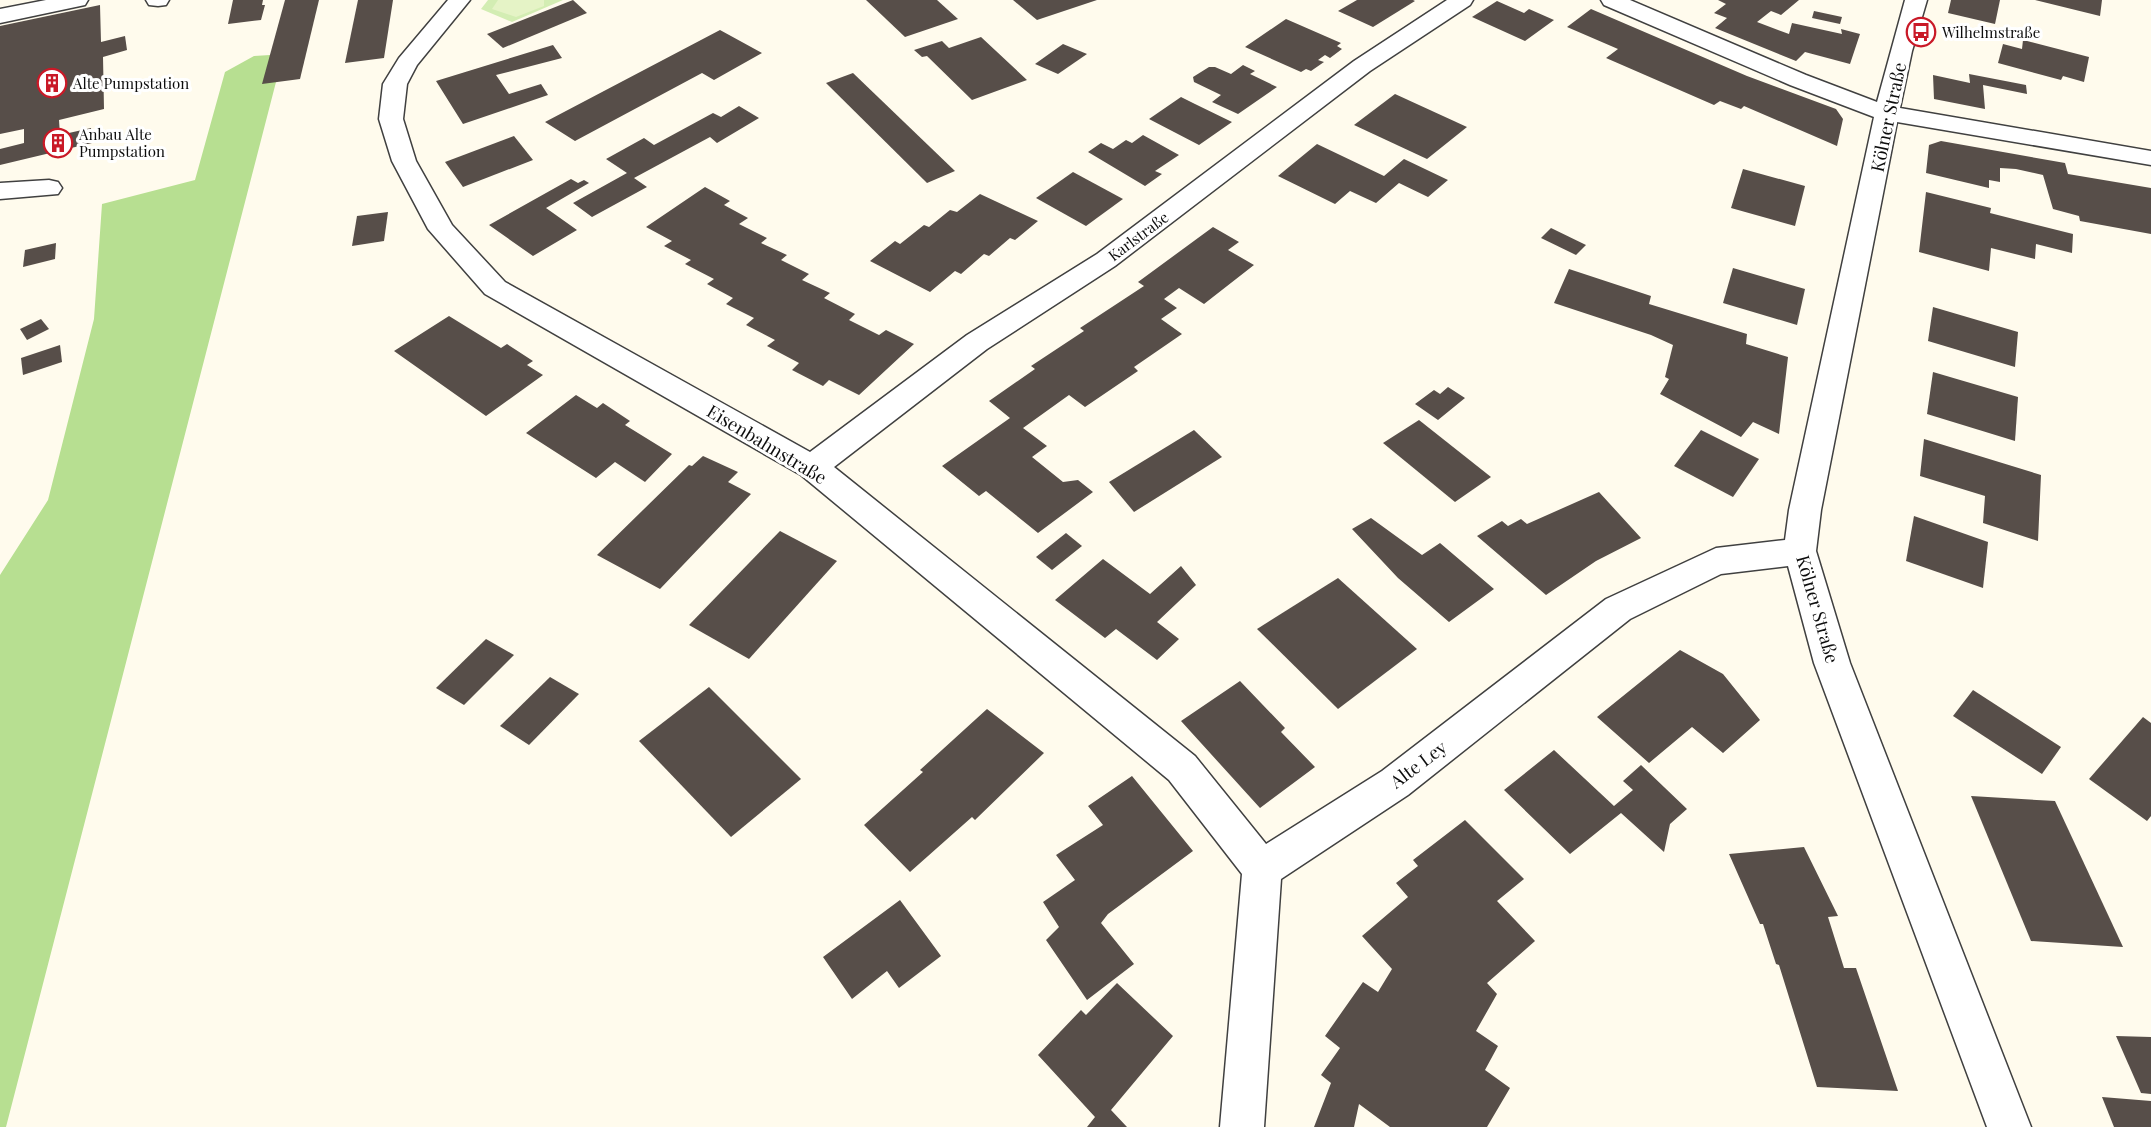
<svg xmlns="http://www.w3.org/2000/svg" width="2151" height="1127" font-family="'Playfair Display',serif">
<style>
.green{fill:#d3edb3}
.forest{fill:#b7df91}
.pitch{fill:#e5f3c6}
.building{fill:#574e49}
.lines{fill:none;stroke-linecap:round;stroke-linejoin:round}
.minor-casing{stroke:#404040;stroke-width:3}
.minor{fill:#fff;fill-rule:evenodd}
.labels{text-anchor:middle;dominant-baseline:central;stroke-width:6;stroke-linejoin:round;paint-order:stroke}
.far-poi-label{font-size:15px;fill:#0d0d0d;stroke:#fff;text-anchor:start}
.far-street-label{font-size:15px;fill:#0d0d0d;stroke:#fff}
.street-label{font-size:18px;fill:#0d0d0d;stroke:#fff}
</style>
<rect width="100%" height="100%" fill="#fffbed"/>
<path class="green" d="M 488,0 L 563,0 L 512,22 L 481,9 Z"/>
<path class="forest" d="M 270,55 L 276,82 L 6,1127 L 0,1127 L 0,575 L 48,500 L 94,319 L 102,204 L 195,180 L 225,72 L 254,56 Z"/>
<path class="pitch" d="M 498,0 L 544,0 L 544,6 L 516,17 L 492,9 Z"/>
<g class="building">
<path d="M 233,0 L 263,0 L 262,5 L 265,5 L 261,20 L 228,24 Z"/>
<path d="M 285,0 L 319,0 L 300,79 L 262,84 Z"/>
<path d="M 358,0 L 393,0 L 384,58 L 345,63 Z"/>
<path d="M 573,0 L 587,13 L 503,48 L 487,34 Z"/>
<path d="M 866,0 L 937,0 L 958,19 L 905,37 Z"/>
<path d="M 1013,0 L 1097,0 L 1037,20 Z"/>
<path d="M 1357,0 L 1413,0 L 1415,1 L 1373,27 L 1338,11 Z"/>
<path d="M 1718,0 L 1799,0 L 1781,15 L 1771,11 L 1757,22 L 1789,34 L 1792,23 L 1842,34 L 1841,29 L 1860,34 L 1850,64 L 1805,52 L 1796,61 L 1715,28 L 1727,18 L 1714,13 L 1726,4 Z"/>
<path d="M 1951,0 L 2000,0 L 1995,24 L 1948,13 Z"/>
<path d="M 2035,0 L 2102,0 L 2100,16 Z"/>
<path d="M 1497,1 L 1524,13 L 1529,9 L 1554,20 L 1525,41 L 1472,17 Z"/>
<path d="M 100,5 L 101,42 L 125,36 L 127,50 L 103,57 L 104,109 L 59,120 L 60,135 L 91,128 L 92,143 L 0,165 L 0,149 L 24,143 L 24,129 L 0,134 L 0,26 Z"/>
<path d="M 1591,9 L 1747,76 L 1836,109 L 1843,119 L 1837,146 L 1744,106 L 1741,109 L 1720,101 L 1714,105 L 1606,58 L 1618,49 L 1567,27 Z"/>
<path d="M 1814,11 L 1842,17 L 1840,24 L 1812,18 Z"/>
<path d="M 1286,19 L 1341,43 L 1337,46 L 1342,49 L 1330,58 L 1325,55 L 1318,60 L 1324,62 L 1311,71 L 1306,69 L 1301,72 L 1245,47 Z"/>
<path d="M 720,30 L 762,53 L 714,80 L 702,73 L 575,141 L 545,122 Z"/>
<path d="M 981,37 L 1027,80 L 972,100 L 927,56 L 922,57 L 914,50 L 942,41 L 949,48 Z"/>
<path d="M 2023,40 L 2089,57 L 2084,82 L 2063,76 L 2061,80 L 1998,63 L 2003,44 L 2022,49 Z"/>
<path d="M 1063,44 L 1087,54 L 1058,74 L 1035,64 Z"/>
<path d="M 553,45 L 562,58 L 496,75 L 509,94 L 541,84 L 548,95 L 463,124 L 436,81 Z"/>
<path d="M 1243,65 L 1255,71 L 1250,74 L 1277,87 L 1238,114 L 1212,102 L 1221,95 L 1194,82 L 1193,77 L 1209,67 L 1215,67 L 1231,74 Z"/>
<path d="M 853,73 L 955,171 L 927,183 L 826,83 Z"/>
<path d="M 1969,74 L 2026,85 L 2027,94 L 1983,85 L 1985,109 L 1934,99 L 1933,75 L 1970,83 Z"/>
<path d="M 1395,94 L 1467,127 L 1427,159 L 1354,125 Z"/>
<path d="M 1181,97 L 1195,104 L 1232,122 L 1199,145 L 1149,119 Z"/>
<path d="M 739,106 L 759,118 L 717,143 L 710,137 L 634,178 L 647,187 L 592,217 L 573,203 L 627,173 L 606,159 L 644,138 L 654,145 L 713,113 L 721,117 Z"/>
<path d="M 1143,135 L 1179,155 L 1155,171 L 1162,174 L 1145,186 L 1088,152 L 1101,143 L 1113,149 L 1126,140 L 1132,143 Z"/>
<path d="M 514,136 L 533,160 L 463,187 L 445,162 Z"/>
<path d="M 1941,141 L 2065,163 L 2068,174 L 2151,188 L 2151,234 L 2080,221 L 2079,216 L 2053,209 L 2043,175 L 2016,169 L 2000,168 L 2000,182 L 1989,180 L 1989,188 L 1926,173 L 1929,145 Z"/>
<path d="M 1317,144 L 1384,176 L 1404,159 L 1448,180 L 1428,197 L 1399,183 L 1376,203 L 1350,191 L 1335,204 L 1278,176 Z"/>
<path d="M 1743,169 L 1805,186 L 1795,226 L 1731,208 Z"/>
<path d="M 1073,172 L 1123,199 L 1086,226 L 1036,198 Z"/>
<path d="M 571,179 L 578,183 L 584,180 L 589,183 L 546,208 L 577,230 L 533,256 L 489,225 Z"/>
<path d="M 705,187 L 730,201 L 724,205 L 748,218 L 739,224 L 767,238 L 761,243 L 787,255 L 781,260 L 809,274 L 802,280 L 830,293 L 824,298 L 855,314 L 849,320 L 879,335 L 886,330 L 914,344 L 859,395 L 829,380 L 823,386 L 792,370 L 799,363 L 767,346 L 775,340 L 746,325 L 754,318 L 726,304 L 733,298 L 707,284 L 714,279 L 685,264 L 691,260 L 664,246 L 672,241 L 646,227 Z"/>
<path d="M 1926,192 L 1991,208 L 1990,213 L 2073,234 L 2072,253 L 2036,244 L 2035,259 L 1991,248 L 1989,271 L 1919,252 Z"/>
<path d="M 980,194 L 1038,221 L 1015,240 L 1010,238 L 989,256 L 984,254 L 961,274 L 955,271 L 930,292 L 870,261 L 895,241 L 900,244 L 924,225 L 929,227 L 950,210 L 957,212 Z"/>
<path d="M 388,212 L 384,241 L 352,246 L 357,216 Z"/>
<path d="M 1213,227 L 1239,242 L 1228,250 L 1254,265 L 1204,304 L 1179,288 L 1164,299 L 1177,308 L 1161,319 L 1182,334 L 1134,367 L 1138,371 L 1085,407 L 1069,395 L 1023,428 L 1047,446 L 1032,457 L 1063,482 L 1078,480 L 1093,492 L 1038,533 L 986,491 L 979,496 L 942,466 L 1010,418 L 989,401 L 1035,369 L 1031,366 L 1084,331 L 1080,328 L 1144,286 L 1138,282 Z"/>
<path d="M 1551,228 L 1586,245 L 1576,255 L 1541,238 Z"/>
<path d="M 56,243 L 55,259 L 23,267 L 25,250 Z"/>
<path d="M 1733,268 L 1805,289 L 1797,325 L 1723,303 Z"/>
<path d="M 1569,269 L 1651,296 L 1649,304 L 1747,334 L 1746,344 L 1788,357 L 1779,434 L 1753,422 L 1741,437 L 1660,394 L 1669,379 L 1665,377 L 1673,345 L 1651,335 L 1554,303 Z"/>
<path d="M 1933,307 L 2018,332 L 2015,367 L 1928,341 Z"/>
<path d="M 449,316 L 501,348 L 507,344 L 533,361 L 527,365 L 543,375 L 486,416 L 394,351 Z"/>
<path d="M 41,319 L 49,329 L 27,340 L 20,329 Z"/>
<path d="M 60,345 L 62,362 L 23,375 L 21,358 Z"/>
<path d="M 1933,372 L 2018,397 L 2015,441 L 1927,414 Z"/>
<path d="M 1448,387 L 1465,398 L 1438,420 L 1415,404 L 1434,390 L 1440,394 Z"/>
<path d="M 576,395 L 597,408 L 603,403 L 630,421 L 625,425 L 672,454 L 645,482 L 615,462 L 596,478 L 526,433 Z"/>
<path d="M 1419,420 L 1491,477 L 1455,502 L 1383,443 Z"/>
<path d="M 1194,430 L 1222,457 L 1134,512 L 1109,482 Z"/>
<path d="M 1701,430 L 1759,459 L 1733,497 L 1674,466 Z"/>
<path d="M 1924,439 L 2041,475 L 2038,541 L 1983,523 L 1985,496 L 1920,476 Z"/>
<path d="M 703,456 L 738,472 L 728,482 L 751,494 L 660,589 L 597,555 L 689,465 L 692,466 Z"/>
<path d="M 1599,492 L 1641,538 L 1596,561 L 1546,595 L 1477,536 L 1502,521 L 1508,526 L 1521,519 L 1527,524 Z"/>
<path d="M 1914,516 L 1988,542 L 1983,588 L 1906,561 Z"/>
<path d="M 1371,518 L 1422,555 L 1440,543 L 1494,589 L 1449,622 L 1398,578 L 1352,529 Z"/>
<path d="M 780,531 L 837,561 L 749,659 L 689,625 Z"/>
<path d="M 1066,533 L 1082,546 L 1052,570 L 1036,557 Z"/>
<path d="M 1103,559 L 1150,594 L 1181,566 L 1196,585 L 1157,622 L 1179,639 L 1157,660 L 1116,629 L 1105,638 L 1055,600 Z"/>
<path d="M 1338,578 L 1417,649 L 1338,709 L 1257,629 Z"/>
<path d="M 486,639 L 514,655 L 464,705 L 436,688 Z"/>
<path d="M 1680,650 L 1723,674 L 1760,720 L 1723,753 L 1692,727 L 1649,763 L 1597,717 Z"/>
<path d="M 550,677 L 579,694 L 529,745 L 500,726 Z"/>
<path d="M 1240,681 L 1285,728 L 1281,732 L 1315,767 L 1260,808 L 1181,721 Z"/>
<path d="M 709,687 L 801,779 L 731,837 L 639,741 Z"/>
<path d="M 1973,690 L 2061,747 L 2042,774 L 1953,716 Z"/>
<path d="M 987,709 L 1044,753 L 975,820 L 972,817 L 910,872 L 864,825 L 923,772 L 920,770 Z"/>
<path d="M 2143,717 L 2151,723 L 2151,816 L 2147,821 L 2089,779 Z"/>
<path d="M 1554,750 L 1614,806 L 1633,790 L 1623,781 L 1641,765 L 1687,809 L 1670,824 L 1664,852 L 1621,813 L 1570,854 L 1504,790 Z"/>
<path d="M 1132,776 L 1193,851 L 1108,914 L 1101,923 L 1134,964 L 1087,1000 L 1046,940 L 1059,927 L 1043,902 L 1075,880 L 1056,855 L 1103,825 L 1088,806 Z"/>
<path d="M 1971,796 L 2055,801 L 2123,947 L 2031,941 Z"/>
<path d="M 1465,820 L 1524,879 L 1497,901 L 1535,941 L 1487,983 L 1497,994 L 1476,1031 L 1498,1046 L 1485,1070 L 1510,1088 L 1487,1127 L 1390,1127 L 1359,1104 L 1354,1127 L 1314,1127 L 1331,1083 L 1321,1075 L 1340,1048 L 1325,1036 L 1363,982 L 1378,992 L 1392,969 L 1362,936 L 1408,897 L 1396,883 L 1418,866 L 1413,860 Z"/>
<path d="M 1804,847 L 1838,916 L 1828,917 L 1844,968 L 1856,968 L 1898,1091 L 1817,1087 L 1779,965 L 1776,964 L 1763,924 L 1760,924 L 1729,854 Z"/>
<path d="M 900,900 L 941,956 L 899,988 L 887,971 L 852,999 L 823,957 Z"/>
<path d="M 1117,983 L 1173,1036 L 1111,1110 L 1127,1127 L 1087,1127 L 1095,1117 L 1038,1055 L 1081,1010 L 1086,1015 Z"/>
<path d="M 2116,1036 L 2151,1037 L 2151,1094 L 2141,1093 Z"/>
<path d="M 2102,1097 L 2151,1101 L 2151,1127 L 2114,1127 Z"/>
</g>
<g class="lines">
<g class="minor-casing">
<g id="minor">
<path d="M 46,0 L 88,0 L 85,5 L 0,23 L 0,9 Z"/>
<path d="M 146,0 L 169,0 L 166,5 L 158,6 L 149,5 Z"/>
<path d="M 448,0 L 470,0 L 417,65 L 407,84 L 403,119 L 416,161 L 452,225 L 505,282 L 810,452 L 967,335 L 1097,254 L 1354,61 L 1447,0 L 1473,0 L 1470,5 L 1370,71 L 1115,266 L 987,349 L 834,467 L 1195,756 L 1266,844 L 1382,771 L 1606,599 L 1716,548 L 1785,540 L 1789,510 L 1874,117 L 1790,85 L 1604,5 L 1601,0 L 1630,0 L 1806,75 L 1877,102 L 1905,0 L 1927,0 L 1912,51 L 1900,108 L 2151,151 L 2151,165 L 1897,122 L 1821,510 L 1816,551 L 1850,663 L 2031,1127 L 1987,1127 L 1814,663 L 1788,566 L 1721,574 L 1630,619 L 1408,795 L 1281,879 L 1264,1127 L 1220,1127 L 1242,874 L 1169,780 L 801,475 L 485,294 L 428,229 L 392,161 L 379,119 L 383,84 L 399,58 Z"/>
<path d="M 49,180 L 58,182 L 62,188 L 58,194 L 0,199 L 0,183 Z"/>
</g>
</g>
<use href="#minor" class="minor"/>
</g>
<defs>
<g id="bus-ring" transform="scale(1.5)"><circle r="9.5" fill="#fff" stroke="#c91927" stroke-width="1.5"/><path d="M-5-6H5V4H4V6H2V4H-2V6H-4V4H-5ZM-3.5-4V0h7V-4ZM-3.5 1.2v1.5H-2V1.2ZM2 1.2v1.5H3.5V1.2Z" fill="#c91927"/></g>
<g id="building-ring" transform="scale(1.5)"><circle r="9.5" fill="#fff" stroke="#c91927" stroke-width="1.5"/><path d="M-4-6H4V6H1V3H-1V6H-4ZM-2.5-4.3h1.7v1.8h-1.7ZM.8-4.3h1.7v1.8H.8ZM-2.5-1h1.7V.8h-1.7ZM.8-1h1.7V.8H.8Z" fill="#c91927"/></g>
</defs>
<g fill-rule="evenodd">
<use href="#bus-ring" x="1921" y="32"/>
<use href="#building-ring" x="52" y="83"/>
<use href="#building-ring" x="58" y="143"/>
</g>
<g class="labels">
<g class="far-poi-label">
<text x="1942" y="32">Wilhelmstraße</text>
<text x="73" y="83">Alte Pumpstation</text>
<text x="79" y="134">Anbau Alte<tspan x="79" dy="17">Pumpstation</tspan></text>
</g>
<g class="far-street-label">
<text transform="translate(1138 236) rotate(-37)">Karlstraße</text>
</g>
<g class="street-label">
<text transform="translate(1888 117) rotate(-78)">Kölner Straße</text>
<text transform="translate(767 444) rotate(31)">Eisenbahnstraße</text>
<text transform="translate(1818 609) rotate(74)">Kölner Straße</text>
<text transform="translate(1418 764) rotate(-37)">Alte Ley</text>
</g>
</g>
</svg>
